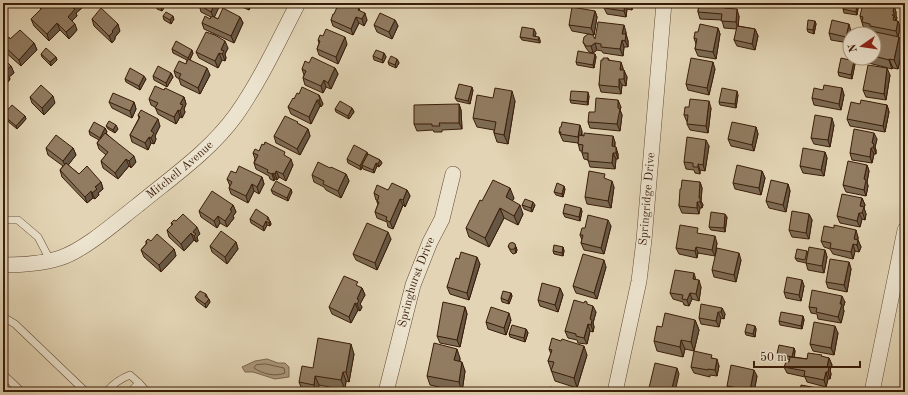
<svg xmlns="http://www.w3.org/2000/svg" width="908" height="395" font-family="'Old Standard TT',serif">
<style>
.water{fill:#a9967a;stroke:#7d664d}
.lines{fill:none;stroke-linecap:round;stroke-linejoin:round}
.shore{stroke:#725a42;stroke-width:1}
.service-casing{stroke:#644b34;stroke-width:8}
.minor-casing{stroke:#644b34;stroke-width:16}
.service{stroke:#ece3ce;stroke-width:7}
.minor{stroke:#ece3ce;stroke-width:15}
.wall{fill:#7d6b54;stroke:#3a1d09}
.shaded-wall{fill:#665745;stroke:#3a1d09}
.building{fill:#917c62;stroke:#3a1d09}
.labels{text-anchor:middle;dominant-baseline:central;stroke-width:3.5;stroke-linejoin:round;paint-order:stroke}
.street-label{font-size:12px;fill:#3a1d09;stroke:#ece3ce}
</style>
<rect width="100%" height="100%" fill="#e2d4b4"/>
<filter id="stains"><feTurbulence type="fractalNoise" baseFrequency=".005" numOctaves="4"/><feColorMatrix values="0 0 0 0 .2 0 0 0 0 .09 0 0 0 0 .02 0 0 0 .5 -.17"/></filter>
<radialGradient id="worn" r=".72"><stop offset=".6" stop-color="#630" stop-opacity="0"/><stop offset="1" stop-color="#630" stop-opacity=".3"/></radialGradient>
<path class="water" d="M 267,359 L 278,363 L 285,363 L 289,367 L 289,377 L 275,379 L 253,372 L 245,372 L 242,367 L 255,361 Z"/>
<g class="lines">
<path class="shore" d="M 266,364 L 284,368 L 285,373 C 275,377 263,374 254,368 L 256,365 Z"/>
<g class="service-casing">
<g id="service">
<path d="M 3,220 L 18,220 L 38,237 L 50,260"/>
<path d="M 3,317 L 15,324 L 86,392"/>
<path d="M 3,380 L 6,377 L 22,392"/>
<path d="M 106,392 C 113,384 119,379 130,375 L 139,383"/>
<path d="M 130,392 L 139,383 L 147,392"/>
</g>
</g>
<g class="minor-casing">
<g id="minor">
<path id="s1" d="M 3,265 C 22,265 42,264 60,258 C 85,250 117,221 138,205 C 172,177 210,151 236,115 C 260,81 279,40 298,3"/>
<path id="s2" d="M 386,392 L 413,285 L 430,242 L 442,219 L 453,174"/>
<path id="s3" d="M 615,392 L 639,281 L 644,240 L 664,3"/>
<path d="M 872,392 L 905,230"/>
</g>
</g>
<use href="#service" class="service"/>
<use href="#minor" class="minor"/>
</g>
<g class="wall">
<path d="M 38,3 L 81,3 L 83,7 L 76,13 L 77,16 L 72,21 L 77,30 L 69,39 L 60,30 L 49,41 L 34,26 L 31,19 L 41,9 Z"/>
<path d="M 163,3 L 165,6 L 162,11 L 157,9 L 156,5 Z"/>
<path d="M 196,3 L 221,3 L 214,17 L 218,19 L 240,17 L 243,23 L 234,43 L 204,29 L 202,23 L 210,19 L 211,17 L 201,12 L 200,8 L 197,6 Z"/>
<path d="M 233,3 L 252,3 L 249,10 Z"/>
<path d="M 355,3 L 364,3 L 362,7 Z"/>
<path d="M 605,3 L 633,3 L 632,10 L 627,9 L 626,17 L 607,14 L 604,8 Z"/>
<path d="M 699,3 L 728,3 L 727,9 L 739,16 L 738,26 L 755,29 L 758,36 L 755,50 L 737,46 L 734,40 L 737,29 L 724,28 L 722,20 L 700,19 L 698,12 Z"/>
<path d="M 859,3 L 857,15 L 844,13 L 843,9 Z"/>
<path d="M 891,3 L 905,3 L 904,6 Z"/>
<path d="M 868,4 L 894,6 L 896,12 L 896,16 L 897,18 L 896,20 L 900,27 L 898,37 L 903,46 L 898,69 L 893,68 L 892,69 L 853,59 L 853,58 L 874,58 L 874,34 L 862,30 L 872,31 L 871,30 L 864,29 L 860,16 Z"/>
<path d="M 340,6 L 359,8 L 360,11 L 367,20 L 364,26 L 359,23 L 353,35 L 333,26 L 331,20 Z"/>
<path d="M 595,11 L 597,17 L 594,35 L 572,31 L 569,25 Z"/>
<path d="M 163,16 L 174,19 L 171,24 L 164,20 Z"/>
<path d="M 92,19 L 120,31 L 115,37 L 115,39 L 112,43 L 94,26 Z"/>
<path d="M 395,20 L 398,26 L 392,39 L 377,32 L 374,25 Z"/>
<path d="M 815,21 L 816,24 L 814,34 L 808,32 L 807,29 Z"/>
<path d="M 718,28 L 720,34 L 716,59 L 698,56 L 695,49 L 696,44 L 694,38 L 698,32 Z"/>
<path d="M 851,31 L 850,34 L 849,43 L 831,40 L 829,33 Z"/>
<path d="M 626,32 L 626,34 L 628,41 L 628,47 L 624,47 L 623,56 L 603,53 L 602,51 L 597,50 L 593,53 L 589,52 L 586,48 L 583,42 Z"/>
<path d="M 536,33 L 535,36 L 540,40 L 540,43 L 522,40 L 520,37 Z"/>
<path d="M 318,40 L 347,44 L 338,64 L 319,55 L 317,49 L 319,43 Z"/>
<path d="M 3,43 L 34,43 L 37,50 L 21,66 L 4,51 L 3,48 Z"/>
<path d="M 228,48 L 225,54 L 226,58 L 225,61 L 222,60 L 218,68 L 199,58 L 196,52 Z"/>
<path d="M 172,49 L 193,53 L 190,60 L 210,75 L 200,94 L 181,85 L 179,79 L 176,77 L 174,71 L 186,64 L 187,60 L 173,53 Z"/>
<path d="M 384,53 L 386,57 L 383,63 L 374,60 L 373,56 Z"/>
<path d="M 41,54 L 56,57 L 57,60 L 51,66 L 42,57 Z"/>
<path d="M 595,54 L 596,57 L 594,68 L 577,65 L 576,62 Z"/>
<path d="M 3,58 L 11,66 L 14,73 L 9,77 L 10,79 L 8,82 L 6,80 L 3,84 Z"/>
<path d="M 608,58 L 609,60 L 623,68 L 623,70 L 627,77 L 626,86 L 622,85 L 621,94 L 601,92 L 599,85 L 603,60 Z"/>
<path d="M 397,59 L 399,63 L 396,68 L 389,65 L 388,62 Z"/>
<path d="M 854,61 L 855,64 L 852,79 L 839,76 L 838,72 Z"/>
<path d="M 309,63 L 335,68 L 338,74 L 331,89 L 326,87 L 323,93 L 305,85 L 303,78 L 304,75 L 302,69 Z"/>
<path d="M 715,69 L 709,95 L 688,90 L 686,84 Z"/>
<path d="M 171,73 L 173,77 L 167,87 L 154,80 L 153,76 Z"/>
<path d="M 890,75 L 886,100 L 866,97 L 863,90 Z"/>
<path d="M 125,79 L 146,79 L 140,90 L 126,82 Z"/>
<path d="M 842,88 L 844,95 L 841,110 L 814,105 L 812,98 Z"/>
<path d="M 164,90 L 184,97 L 186,104 L 184,109 L 185,112 L 182,118 L 180,117 L 176,124 L 158,114 L 155,107 L 151,105 L 149,99 Z"/>
<path d="M 473,90 L 470,104 L 457,101 L 455,98 Z"/>
<path d="M 299,94 L 319,95 L 323,104 L 321,107 L 320,106 L 311,124 L 291,114 L 288,107 L 294,99 Z"/>
<path d="M 738,95 L 736,108 L 720,105 L 719,102 Z"/>
<path d="M 589,96 L 588,105 L 571,103 L 570,100 Z"/>
<path d="M 30,97 L 55,103 L 44,115 L 32,103 Z"/>
<path d="M 493,98 L 515,101 L 508,144 L 497,142 L 494,133 L 494,130 L 477,127 L 473,118 Z"/>
<path d="M 109,102 L 134,102 L 136,109 L 132,118 L 112,108 Z"/>
<path d="M 459,104 L 461,110 L 462,129 L 442,130 L 442,132 L 434,132 L 433,130 L 417,131 L 414,124 Z"/>
<path d="M 860,104 L 887,105 L 889,112 L 885,132 L 850,126 L 847,119 Z"/>
<path d="M 621,107 L 620,110 L 622,115 L 620,131 L 590,128 L 588,122 L 595,112 Z"/>
<path d="M 689,107 L 711,108 L 708,133 L 690,130 L 687,124 L 688,122 L 687,122 L 684,115 Z"/>
<path d="M 352,108 L 354,112 L 349,119 L 336,112 L 335,109 Z"/>
<path d="M 3,115 L 25,116 L 26,119 L 17,129 L 4,118 Z"/>
<path d="M 138,115 L 160,126 L 155,136 L 156,139 L 154,144 L 151,143 L 148,150 L 132,142 L 130,135 L 139,118 Z"/>
<path d="M 299,124 L 308,129 L 310,136 L 300,155 L 276,143 L 274,136 Z"/>
<path d="M 834,125 L 830,147 L 814,144 L 811,138 Z"/>
<path d="M 106,126 L 118,129 L 115,133 L 108,129 Z"/>
<path d="M 756,127 L 758,134 L 754,151 L 731,146 L 728,139 Z"/>
<path d="M 105,128 L 107,132 L 106,133 L 136,162 L 131,168 L 129,166 L 118,179 L 103,168 L 101,161 L 106,155 L 99,149 L 97,143 L 99,140 L 90,135 L 89,131 Z"/>
<path d="M 582,131 L 582,135 L 615,142 L 615,147 L 618,154 L 618,159 L 616,159 L 615,169 L 590,167 L 588,160 L 584,159 L 582,153 L 582,151 L 580,151 L 578,143 L 563,141 L 559,132 Z"/>
<path d="M 877,139 L 875,147 L 876,150 L 876,154 L 874,154 L 872,163 L 852,160 L 850,153 Z"/>
<path d="M 709,146 L 705,171 L 700,170 L 700,174 L 695,173 L 694,170 L 686,169 L 684,162 Z"/>
<path d="M 46,148 L 73,148 L 76,155 L 68,165 L 79,174 L 101,182 L 103,189 L 98,193 L 99,195 L 95,199 L 93,198 L 87,203 L 62,177 L 60,170 L 63,166 L 48,155 Z"/>
<path d="M 259,151 L 287,157 L 293,165 L 286,181 L 279,177 L 277,180 L 275,179 L 274,181 L 270,179 L 269,176 L 256,169 L 254,163 L 255,159 L 253,153 Z"/>
<path d="M 825,152 L 827,158 L 824,176 L 803,173 L 800,166 Z"/>
<path d="M 367,154 L 380,160 L 382,163 L 379,167 L 377,166 L 374,173 L 363,169 L 362,166 L 361,170 L 348,163 L 347,159 Z"/>
<path d="M 867,165 L 869,171 L 867,182 L 868,186 L 866,196 L 846,192 L 843,185 Z"/>
<path d="M 330,168 L 346,174 L 349,181 L 341,198 L 326,190 L 324,187 L 314,182 L 312,175 Z"/>
<path d="M 762,171 L 765,178 L 761,195 L 735,189 L 733,183 Z"/>
<path d="M 236,173 L 262,177 L 264,184 L 259,194 L 254,191 L 248,203 L 231,194 L 229,188 L 230,186 L 227,179 Z"/>
<path d="M 700,182 L 702,188 L 701,201 L 703,205 L 702,208 L 700,208 L 699,214 L 682,213 L 679,206 L 681,189 Z"/>
<path d="M 788,184 L 790,191 L 786,212 L 769,208 L 766,201 Z"/>
<path d="M 614,187 L 611,208 L 587,204 L 585,197 Z"/>
<path d="M 565,189 L 563,197 L 556,195 L 554,192 Z"/>
<path d="M 271,190 L 292,192 L 288,201 L 273,194 Z"/>
<path d="M 388,190 L 407,190 L 410,196 L 405,207 L 403,205 L 393,229 L 388,227 L 387,222 L 377,218 L 375,212 L 378,204 L 377,202 L 377,200 L 376,200 L 374,193 Z"/>
<path d="M 514,198 L 512,201 L 523,214 L 518,225 L 504,218 L 489,247 L 469,237 L 466,228 Z"/>
<path d="M 862,198 L 865,205 L 864,208 L 866,214 L 865,220 L 862,219 L 860,227 L 840,223 L 837,216 Z"/>
<path d="M 233,205 L 236,212 L 233,216 L 234,218 L 227,227 L 220,223 L 217,228 L 201,217 L 199,211 Z"/>
<path d="M 522,205 L 535,205 L 532,212 L 524,209 Z"/>
<path d="M 582,211 L 580,221 L 565,217 L 563,213 Z"/>
<path d="M 809,214 L 812,220 L 809,239 L 792,237 L 789,230 Z"/>
<path d="M 268,217 L 271,224 L 270,226 L 267,225 L 264,231 L 251,223 L 250,219 Z"/>
<path d="M 727,217 L 725,232 L 711,230 L 709,227 Z"/>
<path d="M 176,221 L 200,234 L 197,237 L 198,241 L 196,242 L 194,240 L 184,251 L 169,237 L 167,230 L 172,225 L 171,223 Z"/>
<path d="M 611,226 L 604,254 L 584,250 L 581,243 L 582,240 L 580,235 L 585,228 Z"/>
<path d="M 700,234 L 717,243 L 715,256 L 698,253 L 697,258 L 679,254 L 676,248 Z"/>
<path d="M 858,237 L 858,240 L 861,247 L 859,252 L 855,251 L 853,259 L 833,254 L 830,249 L 824,247 L 821,241 Z"/>
<path d="M 391,239 L 377,270 L 356,260 L 353,254 Z"/>
<path d="M 146,241 L 151,241 L 174,249 L 176,256 L 161,272 L 144,257 L 141,250 L 146,244 Z"/>
<path d="M 236,242 L 238,249 L 227,264 L 212,252 L 210,246 Z"/>
<path d="M 515,244 L 517,250 L 516,253 L 513,254 L 511,252 L 508,246 Z"/>
<path d="M 563,247 L 564,251 L 563,256 L 554,254 L 553,251 Z"/>
<path d="M 825,250 L 827,257 L 824,273 L 808,270 L 806,263 L 797,261 L 795,258 L 807,251 L 808,253 Z"/>
<path d="M 459,259 L 480,264 L 469,300 L 450,294 L 447,287 Z"/>
<path d="M 741,260 L 736,282 L 714,277 L 712,270 Z"/>
<path d="M 849,262 L 851,269 L 847,292 L 828,288 L 826,282 Z"/>
<path d="M 606,267 L 597,299 L 576,293 L 573,286 Z"/>
<path d="M 696,280 L 701,287 L 699,301 L 692,299 L 689,306 L 684,305 L 683,302 L 673,299 L 670,293 Z"/>
<path d="M 802,280 L 804,286 L 801,301 L 786,298 L 784,292 Z"/>
<path d="M 360,287 L 362,288 L 365,295 L 360,304 L 362,307 L 360,311 L 358,310 L 351,323 L 332,314 L 329,307 Z"/>
<path d="M 560,288 L 563,295 L 558,312 L 540,306 L 538,300 Z"/>
<path d="M 511,293 L 512,296 L 509,304 L 502,302 L 501,298 Z"/>
<path d="M 206,294 L 210,302 L 206,308 L 197,301 L 195,297 Z"/>
<path d="M 845,302 L 843,308 L 844,311 L 841,323 L 818,319 L 817,314 L 811,313 L 809,307 Z"/>
<path d="M 588,304 L 596,312 L 593,323 L 594,327 L 593,332 L 590,331 L 587,344 L 578,343 L 577,340 L 568,338 L 565,331 Z"/>
<path d="M 465,307 L 467,314 L 460,347 L 440,343 L 437,336 Z"/>
<path d="M 722,308 L 725,314 L 724,319 L 721,318 L 719,327 L 701,324 L 699,318 Z"/>
<path d="M 803,316 L 804,320 L 802,329 L 780,325 L 779,321 Z"/>
<path d="M 511,320 L 506,335 L 488,329 L 486,322 Z"/>
<path d="M 695,320 L 699,330 L 694,351 L 685,349 L 683,357 L 657,351 L 654,341 Z"/>
<path d="M 755,326 L 756,329 L 755,337 L 746,335 L 745,332 Z"/>
<path d="M 526,329 L 528,333 L 525,342 L 510,337 L 509,334 Z"/>
<path d="M 838,333 L 834,355 L 813,351 L 810,344 Z"/>
<path d="M 794,348 L 795,351 L 794,357 L 807,359 L 822,357 L 829,358 L 832,365 L 830,370 L 831,374 L 830,379 L 828,379 L 826,387 L 807,382 L 805,377 L 787,373 L 784,367 L 789,362 L 790,360 L 779,358 L 777,354 Z"/>
<path d="M 549,349 L 587,355 L 577,388 L 555,381 L 548,361 L 551,354 Z"/>
<path d="M 354,354 L 349,382 L 346,381 L 345,390 L 319,385 L 318,392 L 303,392 L 299,382 L 313,368 Z"/>
<path d="M 460,358 L 460,361 L 465,371 L 462,392 L 430,385 L 427,376 Z"/>
<path d="M 713,358 L 719,366 L 717,376 L 710,375 L 710,377 L 694,373 L 691,367 Z"/>
<path d="M 757,376 L 754,392 L 729,392 L 727,386 Z"/>
</g>
<g class="shaded-wall">
<path d="M 78,3 L 81,3 L 83,7 L 76,13 L 77,16 L 70,23 L 68,17 L 73,8 Z"/>
<path d="M 163,3 L 165,6 L 162,11 L 161,8 Z"/>
<path d="M 215,3 L 221,3 L 214,18 L 211,12 Z"/>
<path d="M 247,3 L 252,3 L 249,10 L 246,4 Z"/>
<path d="M 361,3 L 364,3 L 362,7 Z"/>
<path d="M 625,3 L 627,9 L 626,17 L 624,11 Z"/>
<path d="M 630,3 L 633,3 L 632,10 Z"/>
<path d="M 725,3 L 728,3 L 727,15 L 724,8 Z"/>
<path d="M 857,3 L 859,3 L 857,15 L 856,12 Z"/>
<path d="M 894,6 L 896,12 L 896,16 L 897,18 L 896,21 L 893,12 Z"/>
<path d="M 737,9 L 739,16 L 738,29 L 736,22 Z"/>
<path d="M 595,11 L 597,17 L 594,35 L 591,28 Z"/>
<path d="M 365,13 L 367,20 L 364,26 L 362,19 Z"/>
<path d="M 173,16 L 174,19 L 171,24 L 170,20 Z"/>
<path d="M 240,17 L 243,23 L 234,43 L 231,36 Z"/>
<path d="M 356,17 L 359,23 L 353,35 L 351,29 Z"/>
<path d="M 395,20 L 398,26 L 392,39 L 389,32 Z"/>
<path d="M 815,21 L 816,24 L 814,34 L 813,30 Z"/>
<path d="M 898,21 L 900,27 L 898,38 L 896,31 Z"/>
<path d="M 57,23 L 60,30 L 49,41 L 47,34 Z"/>
<path d="M 75,24 L 77,30 L 69,39 L 66,32 Z"/>
<path d="M 118,24 L 120,31 L 115,37 L 115,39 L 112,43 L 109,36 L 112,31 Z"/>
<path d="M 849,24 L 851,31 L 851,34 L 850,34 L 849,43 L 846,37 Z"/>
<path d="M 624,25 L 626,32 L 625,40 L 622,34 Z"/>
<path d="M 718,28 L 720,34 L 716,59 L 713,52 Z"/>
<path d="M 534,29 L 536,33 L 535,39 L 533,36 Z"/>
<path d="M 755,29 L 758,36 L 755,50 L 752,44 Z"/>
<path d="M 626,34 L 628,41 L 628,47 L 625,41 Z"/>
<path d="M 345,37 L 347,44 L 338,64 L 336,57 Z"/>
<path d="M 539,37 L 540,40 L 540,43 L 538,40 Z"/>
<path d="M 899,37 L 903,46 L 898,69 L 894,60 Z"/>
<path d="M 622,40 L 624,47 L 623,56 L 620,49 Z"/>
<path d="M 225,41 L 228,48 L 225,54 L 226,58 L 225,61 L 221,50 Z"/>
<path d="M 34,43 L 37,50 L 21,66 L 19,60 Z"/>
<path d="M 595,43 L 597,50 L 593,53 L 591,46 Z"/>
<path d="M 192,50 L 193,53 L 189,61 L 188,58 Z"/>
<path d="M 219,53 L 222,60 L 218,68 L 215,61 Z"/>
<path d="M 384,53 L 386,57 L 383,63 L 382,60 Z"/>
<path d="M 595,54 L 596,57 L 594,68 L 593,65 Z"/>
<path d="M 56,57 L 57,60 L 51,66 L 50,62 Z"/>
<path d="M 397,59 L 399,63 L 396,68 L 395,65 Z"/>
<path d="M 889,59 L 893,68 L 892,69 L 889,60 Z"/>
<path d="M 854,61 L 855,64 L 852,79 L 851,75 Z"/>
<path d="M 621,62 L 623,68 L 622,77 L 620,70 Z"/>
<path d="M 713,62 L 715,69 L 709,95 L 707,88 Z"/>
<path d="M 11,66 L 14,73 L 9,77 L 10,79 L 8,82 L 5,75 L 6,71 Z"/>
<path d="M 207,68 L 210,75 L 200,94 L 198,88 Z"/>
<path d="M 335,68 L 338,74 L 331,89 L 328,83 Z"/>
<path d="M 887,68 L 890,75 L 886,100 L 884,94 Z"/>
<path d="M 624,70 L 627,77 L 626,86 L 624,79 Z"/>
<path d="M 171,73 L 173,77 L 167,87 L 166,83 Z"/>
<path d="M 3,74 L 4,74 L 6,80 L 3,84 Z"/>
<path d="M 144,76 L 146,79 L 140,90 L 139,86 Z"/>
<path d="M 619,79 L 622,85 L 621,94 L 619,87 Z"/>
<path d="M 324,80 L 326,87 L 323,93 L 321,86 Z"/>
<path d="M 472,87 L 473,90 L 470,104 L 468,101 Z"/>
<path d="M 842,88 L 844,95 L 841,110 L 839,104 Z"/>
<path d="M 512,91 L 515,101 L 508,144 L 504,135 Z"/>
<path d="M 737,91 L 738,95 L 736,108 L 735,104 Z"/>
<path d="M 588,92 L 589,96 L 588,105 L 587,102 Z"/>
<path d="M 319,95 L 323,104 L 321,107 L 319,100 Z"/>
<path d="M 53,96 L 55,103 L 44,115 L 42,108 Z"/>
<path d="M 184,97 L 186,104 L 184,109 L 185,112 L 182,118 L 180,111 L 180,104 Z"/>
<path d="M 317,100 L 320,106 L 311,124 L 309,117 Z"/>
<path d="M 618,100 L 621,107 L 620,110 L 622,115 L 620,131 L 617,124 Z"/>
<path d="M 709,101 L 711,108 L 708,133 L 706,126 Z"/>
<path d="M 134,102 L 136,109 L 132,118 L 130,111 Z"/>
<path d="M 459,104 L 461,110 L 462,129 L 459,123 Z"/>
<path d="M 887,105 L 889,112 L 885,132 L 883,126 Z"/>
<path d="M 352,108 L 354,112 L 349,119 L 348,116 Z"/>
<path d="M 178,110 L 180,117 L 176,124 L 174,117 Z"/>
<path d="M 25,116 L 26,119 L 17,129 L 16,126 Z"/>
<path d="M 832,118 L 834,125 L 830,147 L 828,140 Z"/>
<path d="M 158,119 L 160,126 L 155,136 L 156,139 L 154,144 L 151,138 L 151,131 Z"/>
<path d="M 116,125 L 118,129 L 115,133 L 113,130 Z"/>
<path d="M 580,125 L 582,131 L 580,143 L 578,137 Z"/>
<path d="M 756,127 L 758,134 L 754,151 L 752,145 Z"/>
<path d="M 105,128 L 107,132 L 101,141 L 100,138 Z"/>
<path d="M 308,129 L 310,136 L 300,155 L 297,149 Z"/>
<path d="M 874,133 L 877,139 L 875,147 L 876,150 L 876,154 L 872,143 Z"/>
<path d="M 613,136 L 615,142 L 614,153 L 612,146 Z"/>
<path d="M 149,137 L 151,143 L 148,150 L 145,143 Z"/>
<path d="M 706,140 L 709,146 L 705,171 L 703,165 Z"/>
<path d="M 616,147 L 618,154 L 618,159 L 616,153 Z"/>
<path d="M 73,148 L 76,155 L 66,168 L 63,161 Z"/>
<path d="M 871,148 L 874,154 L 872,163 L 870,157 Z"/>
<path d="M 367,152 L 368,155 L 362,165 L 362,166 L 361,170 L 360,166 Z"/>
<path d="M 825,152 L 827,158 L 824,176 L 821,170 Z"/>
<path d="M 613,153 L 616,159 L 615,169 L 612,163 Z"/>
<path d="M 134,156 L 136,162 L 131,168 L 129,161 Z"/>
<path d="M 126,159 L 129,166 L 118,179 L 115,173 Z"/>
<path d="M 291,159 L 293,165 L 286,181 L 283,174 Z"/>
<path d="M 380,160 L 382,163 L 379,167 L 378,164 Z"/>
<path d="M 376,163 L 377,166 L 374,173 L 373,170 Z"/>
<path d="M 698,164 L 700,170 L 700,174 L 698,167 Z"/>
<path d="M 867,165 L 869,171 L 867,182 L 868,186 L 866,196 L 864,190 L 864,179 Z"/>
<path d="M 276,171 L 279,177 L 277,180 L 275,174 Z"/>
<path d="M 762,171 L 765,178 L 761,195 L 759,188 Z"/>
<path d="M 273,173 L 275,179 L 274,181 L 272,174 Z"/>
<path d="M 346,174 L 349,181 L 341,198 L 338,191 Z"/>
<path d="M 262,177 L 264,184 L 259,194 L 257,187 Z"/>
<path d="M 612,181 L 614,187 L 611,208 L 608,201 Z"/>
<path d="M 101,182 L 103,189 L 98,193 L 99,195 L 95,199 L 92,193 L 95,187 Z"/>
<path d="M 700,182 L 702,188 L 701,201 L 703,205 L 702,208 L 699,198 Z"/>
<path d="M 252,184 L 254,191 L 248,203 L 246,196 Z"/>
<path d="M 788,184 L 790,191 L 786,212 L 783,205 Z"/>
<path d="M 564,186 L 565,189 L 563,197 L 562,194 Z"/>
<path d="M 510,188 L 514,198 L 509,207 L 506,197 Z"/>
<path d="M 291,189 L 292,192 L 288,201 L 287,198 Z"/>
<path d="M 407,190 L 410,196 L 405,207 L 403,200 Z"/>
<path d="M 91,191 L 93,198 L 87,203 L 85,197 Z"/>
<path d="M 862,198 L 865,205 L 864,208 L 866,214 L 865,220 L 860,206 Z"/>
<path d="M 400,199 L 403,205 L 393,229 L 390,222 Z"/>
<path d="M 533,202 L 535,205 L 532,212 L 531,208 Z"/>
<path d="M 697,202 L 700,208 L 699,214 L 697,208 Z"/>
<path d="M 233,205 L 236,212 L 233,216 L 234,218 L 227,227 L 225,221 L 230,210 Z"/>
<path d="M 520,205 L 523,214 L 518,225 L 514,216 Z"/>
<path d="M 500,208 L 504,218 L 489,247 L 485,238 Z"/>
<path d="M 581,208 L 582,211 L 580,221 L 579,217 Z"/>
<path d="M 859,213 L 862,219 L 860,227 L 857,221 Z"/>
<path d="M 725,214 L 727,217 L 725,232 L 724,228 Z"/>
<path d="M 809,214 L 812,220 L 809,239 L 806,233 Z"/>
<path d="M 218,216 L 220,223 L 217,228 L 214,221 Z"/>
<path d="M 608,220 L 611,226 L 604,254 L 601,248 Z"/>
<path d="M 266,221 L 267,225 L 264,231 L 263,227 Z"/>
<path d="M 270,221 L 271,224 L 270,226 L 269,223 Z"/>
<path d="M 197,227 L 200,234 L 197,237 L 198,241 L 196,242 L 194,236 L 193,232 Z"/>
<path d="M 856,230 L 858,237 L 857,246 L 854,239 Z"/>
<path d="M 388,232 L 391,239 L 377,270 L 375,263 Z"/>
<path d="M 191,233 L 194,240 L 184,251 L 181,244 Z"/>
<path d="M 715,236 L 717,243 L 715,256 L 712,250 Z"/>
<path d="M 858,240 L 861,247 L 859,252 L 857,245 Z"/>
<path d="M 236,242 L 238,249 L 227,264 L 225,257 Z"/>
<path d="M 853,244 L 855,251 L 853,259 L 851,252 Z"/>
<path d="M 516,247 L 517,250 L 516,253 L 515,250 Z"/>
<path d="M 563,247 L 564,251 L 563,256 L 562,253 Z"/>
<path d="M 696,247 L 698,253 L 697,258 L 695,251 Z"/>
<path d="M 174,249 L 176,256 L 161,272 L 159,265 Z"/>
<path d="M 825,250 L 827,257 L 824,273 L 822,266 Z"/>
<path d="M 739,253 L 741,260 L 736,282 L 734,275 Z"/>
<path d="M 477,257 L 480,264 L 469,300 L 467,293 Z"/>
<path d="M 604,260 L 606,267 L 597,299 L 594,293 Z"/>
<path d="M 849,262 L 851,269 L 847,292 L 844,285 Z"/>
<path d="M 694,273 L 696,280 L 693,279 Z"/>
<path d="M 699,280 L 701,287 L 699,301 L 696,294 Z"/>
<path d="M 802,280 L 804,286 L 801,301 L 799,295 Z"/>
<path d="M 362,288 L 365,295 L 360,304 L 362,307 L 360,311 L 357,304 L 357,299 Z"/>
<path d="M 560,288 L 563,295 L 558,312 L 555,305 Z"/>
<path d="M 511,293 L 512,296 L 509,304 L 508,301 Z"/>
<path d="M 690,293 L 692,299 L 689,306 L 687,300 Z"/>
<path d="M 842,296 L 845,302 L 843,308 L 844,311 L 841,323 L 838,317 Z"/>
<path d="M 209,299 L 210,302 L 206,308 L 205,304 Z"/>
<path d="M 355,303 L 358,310 L 351,323 L 349,317 Z"/>
<path d="M 593,306 L 596,312 L 593,323 L 594,327 L 593,332 L 591,325 L 590,319 Z"/>
<path d="M 465,307 L 467,314 L 460,347 L 457,340 Z"/>
<path d="M 722,308 L 725,314 L 724,319 L 721,312 Z"/>
<path d="M 718,312 L 721,318 L 719,327 L 716,321 Z"/>
<path d="M 509,313 L 511,320 L 506,335 L 504,328 Z"/>
<path d="M 803,316 L 804,320 L 802,329 L 801,326 Z"/>
<path d="M 695,320 L 699,330 L 694,351 L 691,342 Z"/>
<path d="M 588,324 L 590,331 L 587,344 L 584,338 Z"/>
<path d="M 755,326 L 756,329 L 755,337 L 753,334 Z"/>
<path d="M 835,326 L 838,333 L 834,355 L 831,348 Z"/>
<path d="M 526,329 L 528,333 L 525,342 L 524,338 Z"/>
<path d="M 681,340 L 685,349 L 683,357 L 680,347 Z"/>
<path d="M 351,344 L 354,354 L 349,382 L 346,372 Z"/>
<path d="M 584,346 L 587,355 L 577,388 L 574,378 Z"/>
<path d="M 794,348 L 795,351 L 794,361 L 792,357 Z"/>
<path d="M 457,349 L 460,358 L 458,370 L 454,360 Z"/>
<path d="M 829,358 L 832,365 L 830,370 L 831,374 L 830,379 L 828,372 L 827,367 Z"/>
<path d="M 717,359 L 719,366 L 717,376 L 715,370 Z"/>
<path d="M 462,362 L 465,371 L 462,392 L 459,382 Z"/>
<path d="M 677,368 L 679,374 L 675,392 L 671,392 Z"/>
<path d="M 754,370 L 757,376 L 754,392 L 751,392 L 750,390 Z"/>
<path d="M 343,372 L 346,381 L 345,390 L 341,380 Z"/>
<path d="M 826,372 L 828,379 L 826,387 L 824,380 Z"/>
<path d="M 315,376 L 319,385 L 318,392 L 316,392 L 314,385 Z"/>
</g>
<g class="building">
<path d="M 39,3 L 78,3 L 73,8 L 75,9 L 68,17 L 75,24 L 66,32 L 57,23 L 47,34 L 31,19 L 43,7 Z"/>
<path d="M 157,3 L 163,3 L 161,8 L 156,5 Z"/>
<path d="M 200,3 L 215,3 L 211,12 L 199,5 Z"/>
<path d="M 341,3 L 348,3 L 359,8 L 358,10 L 365,13 L 362,19 L 356,17 L 351,29 L 331,20 L 333,14 L 334,14 L 338,5 L 340,6 Z"/>
<path d="M 605,3 L 625,3 L 624,11 L 604,8 Z"/>
<path d="M 699,3 L 725,3 L 724,8 L 737,9 L 736,22 L 721,21 L 722,14 L 698,12 Z"/>
<path d="M 844,3 L 857,3 L 856,12 L 843,9 Z"/>
<path d="M 863,3 L 868,4 L 869,3 L 881,3 L 894,6 L 893,12 L 894,12 L 894,14 L 892,15 L 894,16 L 893,20 L 898,21 L 896,31 L 870,26 L 870,24 L 862,22 L 863,17 L 860,16 Z"/>
<path d="M 572,7 L 595,11 L 591,28 L 569,25 Z"/>
<path d="M 101,8 L 118,24 L 112,31 L 113,32 L 109,36 L 92,19 Z"/>
<path d="M 223,8 L 240,17 L 231,36 L 202,23 L 205,16 L 210,19 L 212,16 L 218,19 Z"/>
<path d="M 166,12 L 173,16 L 170,20 L 163,16 Z"/>
<path d="M 380,13 L 395,20 L 389,32 L 374,25 Z"/>
<path d="M 808,20 L 815,21 L 813,30 L 807,29 Z"/>
<path d="M 832,20 L 849,24 L 846,37 L 829,33 Z"/>
<path d="M 598,22 L 624,25 L 622,34 L 626,34 L 625,41 L 622,40 L 620,49 L 601,47 L 601,44 L 595,43 L 591,46 L 586,46 L 583,42 L 584,37 L 588,34 L 593,35 L 595,39 Z"/>
<path d="M 700,24 L 718,28 L 713,52 L 695,49 L 697,39 L 694,38 L 695,32 L 698,32 Z"/>
<path d="M 737,26 L 755,29 L 752,44 L 734,40 Z"/>
<path d="M 522,27 L 534,29 L 533,36 L 539,37 L 538,40 L 520,37 Z"/>
<path d="M 326,29 L 345,37 L 336,57 L 317,49 L 320,41 L 318,40 L 320,35 L 323,36 Z"/>
<path d="M 854,29 L 862,30 L 862,29 L 899,37 L 894,60 L 889,59 L 889,60 L 874,56 L 874,34 L 853,34 Z"/>
<path d="M 20,30 L 34,43 L 19,60 L 3,45 L 3,43 L 9,37 L 10,39 Z"/>
<path d="M 206,32 L 215,35 L 225,41 L 221,50 L 224,51 L 222,54 L 219,53 L 215,61 L 196,52 Z"/>
<path d="M 176,41 L 192,50 L 188,58 L 172,49 Z"/>
<path d="M 46,48 L 56,57 L 50,62 L 41,54 Z"/>
<path d="M 376,50 L 384,53 L 382,60 L 373,56 Z"/>
<path d="M 578,51 L 595,54 L 593,65 L 576,62 Z"/>
<path d="M 391,56 L 397,59 L 395,65 L 388,62 Z"/>
<path d="M 312,57 L 335,68 L 328,83 L 324,80 L 321,86 L 303,78 L 306,71 L 302,69 L 305,61 L 309,63 Z"/>
<path d="M 3,58 L 11,66 L 6,71 L 8,73 L 5,75 L 4,74 L 3,74 Z"/>
<path d="M 603,58 L 608,58 L 608,60 L 621,62 L 620,70 L 624,70 L 624,79 L 619,79 L 619,87 L 599,85 L 601,60 L 603,60 Z"/>
<path d="M 691,58 L 713,62 L 707,88 L 686,84 Z"/>
<path d="M 841,58 L 854,61 L 851,75 L 838,72 Z"/>
<path d="M 188,59 L 207,68 L 198,88 L 179,78 L 181,74 L 174,71 L 179,61 L 186,64 Z"/>
<path d="M 868,65 L 887,68 L 884,94 L 863,90 Z"/>
<path d="M 158,66 L 171,73 L 166,83 L 153,76 Z"/>
<path d="M 130,68 L 144,76 L 139,86 L 125,79 Z"/>
<path d="M 459,84 L 472,87 L 468,101 L 455,98 Z"/>
<path d="M 41,85 L 53,96 L 42,108 L 30,97 Z"/>
<path d="M 824,85 L 842,88 L 839,104 L 812,98 L 814,88 L 823,90 Z"/>
<path d="M 155,86 L 164,90 L 165,88 L 184,97 L 180,104 L 183,105 L 180,111 L 178,110 L 174,117 L 155,108 L 158,103 L 149,99 Z"/>
<path d="M 302,87 L 319,95 L 319,97 L 320,98 L 319,100 L 317,100 L 309,117 L 288,107 L 293,98 L 294,99 L 297,93 L 299,94 Z"/>
<path d="M 495,88 L 512,91 L 504,135 L 494,133 L 496,122 L 473,118 L 477,95 L 493,98 Z"/>
<path d="M 722,88 L 737,91 L 735,104 L 719,102 Z"/>
<path d="M 571,91 L 588,92 L 587,102 L 570,100 Z"/>
<path d="M 113,93 L 134,102 L 130,111 L 109,102 Z"/>
<path d="M 596,98 L 618,100 L 618,108 L 620,109 L 617,124 L 588,122 L 589,112 L 595,112 Z"/>
<path d="M 690,99 L 709,101 L 706,126 L 687,124 L 688,115 L 684,115 L 685,107 L 689,107 Z"/>
<path d="M 861,100 L 887,105 L 883,126 L 847,119 L 851,102 L 860,104 Z"/>
<path d="M 340,101 L 352,108 L 348,116 L 335,109 Z"/>
<path d="M 459,104 L 459,123 L 439,123 L 440,126 L 432,126 L 432,124 L 414,124 L 414,105 Z"/>
<path d="M 12,105 L 25,116 L 16,126 L 3,115 Z"/>
<path d="M 141,110 L 158,119 L 151,131 L 154,133 L 151,138 L 149,137 L 145,143 L 130,135 L 140,117 L 138,115 Z"/>
<path d="M 815,115 L 832,118 L 828,140 L 811,138 Z"/>
<path d="M 285,116 L 298,122 L 297,123 L 308,129 L 297,149 L 274,136 Z"/>
<path d="M 109,121 L 116,125 L 113,130 L 106,126 Z"/>
<path d="M 94,122 L 105,128 L 100,138 L 89,131 Z"/>
<path d="M 562,122 L 580,125 L 578,137 L 560,134 L 561,132 L 559,132 L 560,127 L 561,127 Z"/>
<path d="M 732,122 L 756,127 L 752,145 L 728,139 Z"/>
<path d="M 854,129 L 874,133 L 872,143 L 874,144 L 873,148 L 871,148 L 870,157 L 850,153 Z"/>
<path d="M 105,133 L 134,156 L 129,161 L 126,159 L 115,173 L 101,161 L 108,152 L 97,143 Z"/>
<path d="M 584,133 L 613,136 L 612,146 L 616,147 L 616,153 L 613,153 L 612,163 L 588,161 L 588,153 L 582,153 L 583,145 L 578,144 L 579,135 L 584,136 Z"/>
<path d="M 56,135 L 73,148 L 63,161 L 46,148 Z"/>
<path d="M 687,137 L 706,140 L 703,165 L 698,164 L 698,167 L 693,167 L 693,163 L 684,162 Z"/>
<path d="M 265,142 L 285,152 L 284,155 L 291,159 L 283,174 L 276,171 L 275,174 L 273,173 L 272,174 L 267,172 L 268,170 L 254,163 L 258,155 L 253,153 L 255,149 L 259,151 L 262,144 L 264,145 Z"/>
<path d="M 354,145 L 367,152 L 360,166 L 347,159 Z"/>
<path d="M 803,148 L 825,152 L 821,170 L 800,166 Z"/>
<path d="M 368,154 L 380,160 L 378,164 L 376,163 L 373,170 L 362,165 Z"/>
<path d="M 848,161 L 867,165 L 864,179 L 866,180 L 864,190 L 843,185 Z"/>
<path d="M 318,162 L 330,168 L 331,167 L 346,174 L 338,191 L 323,184 L 324,181 L 312,175 Z"/>
<path d="M 66,163 L 79,174 L 87,166 L 101,182 L 95,187 L 97,189 L 92,193 L 91,191 L 85,197 L 60,170 Z"/>
<path d="M 737,165 L 762,171 L 759,188 L 733,183 Z"/>
<path d="M 239,166 L 262,177 L 257,187 L 252,184 L 246,196 L 229,188 L 232,182 L 227,179 L 231,171 L 236,173 Z"/>
<path d="M 589,171 L 605,174 L 604,178 L 612,181 L 608,201 L 585,197 Z"/>
<path d="M 493,180 L 510,188 L 506,197 L 520,205 L 514,216 L 500,208 L 485,238 L 466,228 L 480,200 L 482,201 Z"/>
<path d="M 682,180 L 700,182 L 699,198 L 700,198 L 700,202 L 697,202 L 697,208 L 679,206 L 680,189 L 681,189 Z"/>
<path d="M 771,180 L 788,184 L 783,205 L 766,201 Z"/>
<path d="M 276,181 L 291,189 L 287,198 L 271,190 Z"/>
<path d="M 392,183 L 407,190 L 403,200 L 400,199 L 390,222 L 386,220 L 387,217 L 375,212 L 379,202 L 377,202 L 379,196 L 374,193 L 377,185 L 388,190 Z"/>
<path d="M 557,183 L 564,186 L 562,194 L 554,192 Z"/>
<path d="M 212,191 L 233,205 L 230,210 L 232,211 L 225,221 L 218,216 L 214,221 L 199,211 Z"/>
<path d="M 842,194 L 862,198 L 860,206 L 864,207 L 862,213 L 859,213 L 857,221 L 837,216 Z"/>
<path d="M 525,199 L 533,202 L 531,208 L 522,205 Z"/>
<path d="M 565,204 L 581,208 L 579,217 L 563,213 Z"/>
<path d="M 256,209 L 268,217 L 267,219 L 270,221 L 269,223 L 266,221 L 263,227 L 250,219 Z"/>
<path d="M 792,211 L 809,214 L 806,233 L 789,230 Z"/>
<path d="M 711,212 L 725,214 L 724,228 L 709,227 Z"/>
<path d="M 183,214 L 197,227 L 193,232 L 196,234 L 194,236 L 191,233 L 181,244 L 167,230 L 173,224 L 171,223 L 174,220 L 176,221 Z"/>
<path d="M 588,215 L 608,220 L 601,248 L 581,243 L 583,235 L 580,235 L 582,228 L 585,228 Z"/>
<path d="M 367,223 L 388,232 L 375,263 L 353,254 Z"/>
<path d="M 680,225 L 698,228 L 697,233 L 715,236 L 712,250 L 696,247 L 695,251 L 676,248 Z"/>
<path d="M 834,225 L 856,230 L 854,239 L 858,240 L 857,245 L 853,244 L 851,252 L 830,248 L 831,243 L 821,241 L 824,226 L 834,228 Z"/>
<path d="M 221,231 L 236,242 L 225,257 L 210,246 Z"/>
<path d="M 157,234 L 174,249 L 159,265 L 141,250 L 147,243 L 146,241 L 148,239 L 151,241 Z"/>
<circle cx="512" cy="246" r="3.5"/>
<path d="M 554,245 L 563,247 L 562,253 L 553,251 Z"/>
<path d="M 809,247 L 825,250 L 822,266 L 806,263 Z"/>
<path d="M 717,248 L 739,253 L 734,275 L 712,270 Z"/>
<path d="M 797,249 L 807,251 L 805,260 L 795,258 Z"/>
<path d="M 461,252 L 477,257 L 467,293 L 447,287 L 456,258 L 459,259 Z"/>
<path d="M 583,254 L 604,260 L 594,293 L 573,286 Z"/>
<path d="M 830,259 L 849,262 L 844,285 L 826,282 Z"/>
<path d="M 675,270 L 694,273 L 693,279 L 699,280 L 696,294 L 690,293 L 687,300 L 682,299 L 683,295 L 670,293 Z"/>
<path d="M 344,276 L 358,282 L 356,285 L 362,288 L 357,299 L 359,300 L 357,304 L 355,303 L 349,317 L 329,307 Z"/>
<path d="M 787,277 L 802,280 L 799,295 L 784,292 Z"/>
<path d="M 542,283 L 560,288 L 555,305 L 538,300 Z"/>
<path d="M 812,290 L 842,296 L 840,304 L 842,304 L 838,317 L 816,312 L 817,308 L 809,307 Z"/>
<path d="M 200,291 L 206,294 L 205,296 L 209,299 L 205,304 L 195,297 Z"/>
<path d="M 503,291 L 511,293 L 508,301 L 501,298 Z"/>
<path d="M 574,300 L 584,303 L 585,301 L 587,302 L 587,304 L 593,306 L 590,319 L 592,320 L 591,325 L 588,324 L 584,338 L 576,336 L 576,334 L 565,331 Z"/>
<path d="M 443,302 L 465,307 L 457,340 L 437,336 Z"/>
<path d="M 701,304 L 722,308 L 721,312 L 718,312 L 716,321 L 699,318 Z"/>
<path d="M 491,307 L 509,313 L 504,328 L 486,322 Z"/>
<path d="M 781,312 L 803,316 L 801,326 L 779,321 Z"/>
<path d="M 665,313 L 695,320 L 691,342 L 681,340 L 680,347 L 654,341 L 657,326 L 662,327 Z"/>
<path d="M 814,322 L 835,326 L 831,348 L 810,344 Z"/>
<path d="M 747,324 L 755,326 L 753,334 L 745,332 Z"/>
<path d="M 512,325 L 526,329 L 524,338 L 509,334 Z"/>
<path d="M 318,338 L 351,344 L 346,372 L 343,372 L 341,380 L 315,376 L 314,385 L 299,382 L 302,366 L 313,368 Z"/>
<path d="M 552,338 L 561,341 L 562,339 L 584,346 L 574,378 L 551,371 L 554,362 L 548,361 L 552,350 L 549,349 Z"/>
<path d="M 434,343 L 457,349 L 454,360 L 462,362 L 459,382 L 427,376 Z"/>
<path d="M 779,345 L 794,348 L 792,357 L 777,354 Z"/>
<path d="M 694,351 L 712,355 L 711,358 L 717,359 L 715,370 L 708,369 L 708,370 L 691,367 Z"/>
<path d="M 808,353 L 822,355 L 821,356 L 829,358 L 827,367 L 829,367 L 828,372 L 826,372 L 824,380 L 804,376 L 805,371 L 784,367 L 786,362 L 789,362 L 790,357 L 807,359 Z"/>
<path d="M 655,363 L 677,368 L 671,392 L 648,392 Z"/>
<path d="M 731,365 L 754,370 L 750,390 L 727,386 Z"/>
<path d="M 801,385 L 822,389 L 821,392 L 800,392 Z"/>
<path d="M 550,387 L 570,392 L 549,392 Z"/>
</g>
<g class="labels">
<g class="street-label">
<text stroke="none"><textPath href="#s1" startOffset="207">Mitchell Avenue</textPath></text>
<text stroke="none"><textPath href="#s3" startOffset="196">Springridge Drive</textPath></text>
<text stroke="none"><textPath href="#s2" startOffset="114">Springhurst Drive</textPath></text>
</g>
</g>
<rect width="908" height="395" fill="none" stroke="#e2d4b4" stroke-width="16"/>
<rect x="4" y="4" width="900" height="387" fill="none" stroke="#3a1d09" stroke-width="2"/>
<rect x="8" y="8" width="892" height="379" fill="none" stroke="#3a1d09"/>
<g transform="translate(862 46) rotate(257)"><circle r="19" fill="#ece3ce" stroke="#a5947f"/>
<path d="M0-3L7 15L0 10L-7 15Z" fill="#8f2418"/>
<text y="-6" font-size="11" font-weight="bold" text-anchor="middle" fill="#3a1d09">N</text>
</g>
<path d="M754 361v6h106v-6" fill="none" stroke="#3a1d09" stroke-width="2"/>
<text x="760" y="361" font-size="12" fill="#3a1d09" stroke="#ece3ce" stroke-width="3" paint-order="stroke">50 m</text>
<rect width="100%" height="100%" filter="url(#stains)"/>
<rect width="100%" height="100%" fill="url(#worn)"/>
</svg>
